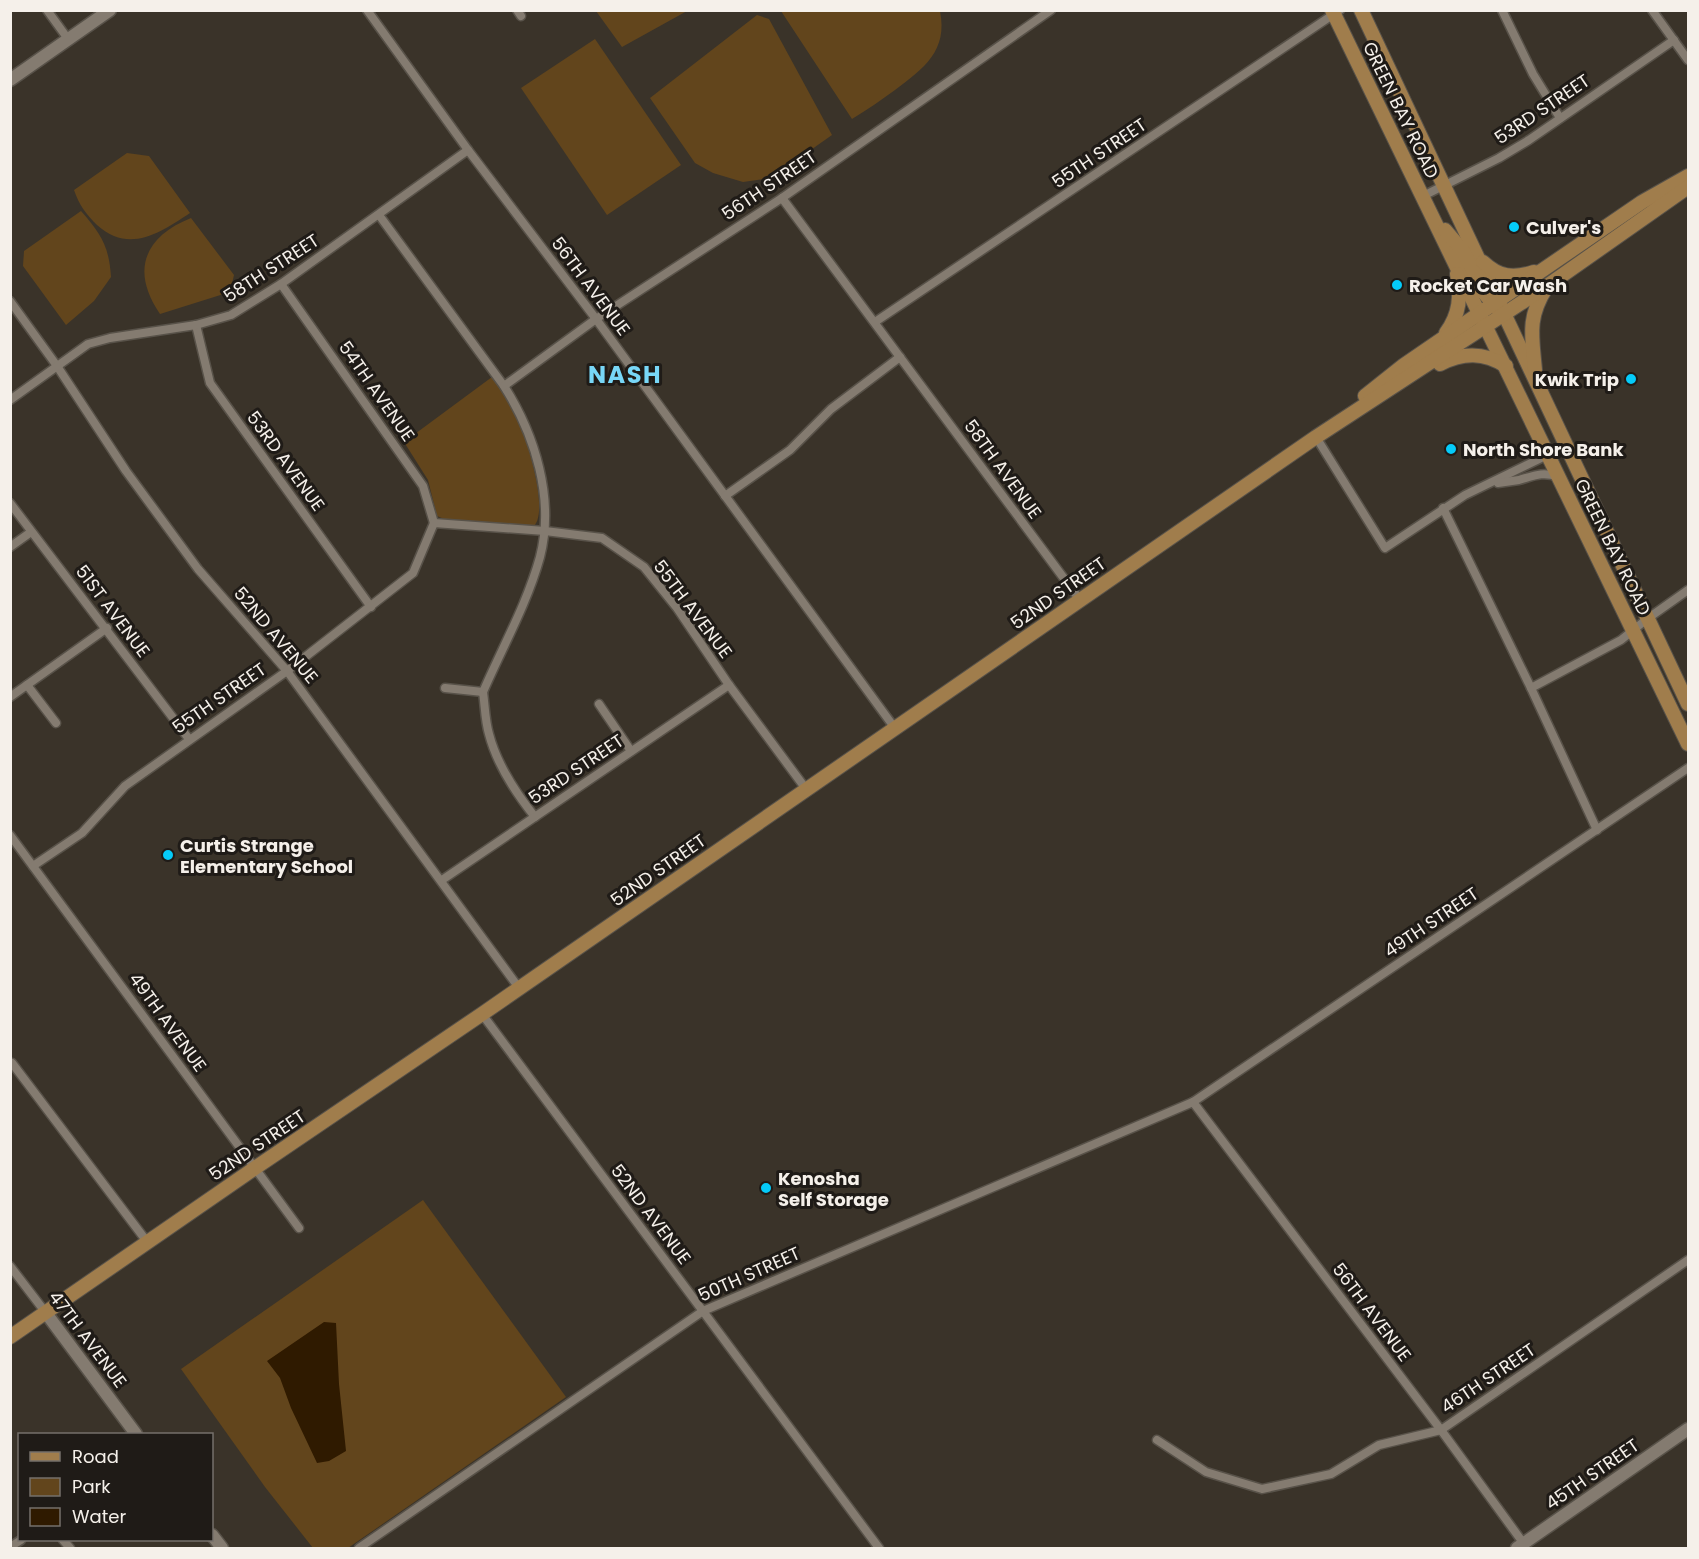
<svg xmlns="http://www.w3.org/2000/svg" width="1699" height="1559" font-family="Poppins,sans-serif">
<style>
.green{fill:#62451c}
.water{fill:#2f1a00}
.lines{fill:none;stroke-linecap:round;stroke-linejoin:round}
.street-casing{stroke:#585249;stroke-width:11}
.secondary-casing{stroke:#585249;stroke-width:15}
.primary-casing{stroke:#585249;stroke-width:16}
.street{stroke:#847b70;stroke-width:8}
.secondary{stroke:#847b70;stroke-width:12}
.primary{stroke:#a07d4c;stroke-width:14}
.poi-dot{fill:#05cbf9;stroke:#1f1b17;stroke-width:2}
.labels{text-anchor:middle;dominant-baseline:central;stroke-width:6;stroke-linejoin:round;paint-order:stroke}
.street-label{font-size:18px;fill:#f5f0ea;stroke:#1f1b17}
.poi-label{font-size:18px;font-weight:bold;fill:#f5f0ea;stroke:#1f1b17;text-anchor:start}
.district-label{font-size:24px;font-weight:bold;letter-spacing:1.5px;fill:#78d7f7;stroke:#1f1b17}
</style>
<rect width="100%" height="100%" fill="#3a3329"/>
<g class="green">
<path d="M 596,11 L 687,11 L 622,47 Z"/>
<path d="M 781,11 L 940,11 C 948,51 924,68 895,90 C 881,100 867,110 852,119 Z"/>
<path d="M 757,15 L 769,19 L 832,135 L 771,178 L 743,182 L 713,173 L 695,163 L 650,98 Z"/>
<path d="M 595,39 L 681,165 L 607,215 L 521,88 Z"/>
<path d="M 127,153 L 149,156 L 190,213 C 160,233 129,254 97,225 C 86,214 79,205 74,190 Z"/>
<path d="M 81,211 C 101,234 109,246 111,277 L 94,301 L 66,325 L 23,266 L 24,251 Z"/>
<path d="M 191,218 L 234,275 L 230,292 L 160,314 C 131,272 143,237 191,218 Z"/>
<path d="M 492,377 C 500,389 509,400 515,413 C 525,431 550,510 534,526 L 444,519 L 437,516 L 428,480 L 404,442 Z"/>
<path d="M 423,1200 L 566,1397 L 348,1548 L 313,1548 L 265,1487 L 181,1369 Z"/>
</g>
<path class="water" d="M 324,1322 L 336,1323 L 339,1384 L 346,1451 L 329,1461 L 317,1463 L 291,1408 L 280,1378 L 267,1361 Z"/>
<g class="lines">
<g class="street-casing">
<g id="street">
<path d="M 47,10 L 68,39"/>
<path d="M 367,10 L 468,150 L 596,319 L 894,727"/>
<path d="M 517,10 L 521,16"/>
<path d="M 1502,10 L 1533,74 L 1560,118"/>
<path d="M 1652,10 L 1688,60"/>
<path d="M 1423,196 L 1499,158 L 1529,140 L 1674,40"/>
<path d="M 782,198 L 1080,600"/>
<path d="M 379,215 L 504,386 C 535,435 555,499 540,557 C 527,604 502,648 483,692"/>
<path d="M 281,284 L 423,486 L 434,523"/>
<path d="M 10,301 L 57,366 L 126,471 L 198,569 L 287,671 L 519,988"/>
<path d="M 875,322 L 1340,10"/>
<path d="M 196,325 L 210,383 L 371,607"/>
<path d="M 504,386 L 596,319 L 782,198 L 1051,10"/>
<path d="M 10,400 L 88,344 L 110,338 L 196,325 L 231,315 L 281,284 L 468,150"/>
<path d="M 1316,437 L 1385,548 L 1465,495 L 1566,446"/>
<path d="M 1498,483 C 1505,482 1512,481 1519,480 C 1533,476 1543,471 1558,477"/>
<path d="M 725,496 L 790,450 L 831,409 L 900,357"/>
<path d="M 10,503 L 189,739"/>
<path d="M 1443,508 L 1531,688 L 1597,830"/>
<path d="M 434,523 L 545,531 L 602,538 L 644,567 L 677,608 L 729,685 L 806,789"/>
<path d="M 10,547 L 31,532"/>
<path d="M 27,685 L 56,723"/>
<path d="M 445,688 L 483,692"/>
<path d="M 1531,688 L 1621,640 L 1647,619 L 1688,590"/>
<path d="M 483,692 C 485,706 485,721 489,734 C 497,765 515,792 535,817"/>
<path d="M 10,697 L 107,628"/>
<path d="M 599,704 L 631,751"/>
<path d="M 10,835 L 299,1228"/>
<path d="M 33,866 L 82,833 L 125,786 L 287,671 L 413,573 L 434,523"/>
<path d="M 442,880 L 729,685"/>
<path d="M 482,1014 L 879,1548"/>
<path d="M 12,1063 L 148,1243"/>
<path d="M 1193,1102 L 1441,1430 L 1524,1544"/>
<path d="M 10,1266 L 46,1313"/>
<path d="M 1157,1440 L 1206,1472 L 1262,1489 L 1331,1474 L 1379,1445 L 1441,1430 L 1688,1260"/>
<path d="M 63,1540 L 70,1548"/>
<path d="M 10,1547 L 21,1540"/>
<path d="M 359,1548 L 703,1311 L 1193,1102 L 1688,768"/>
</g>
</g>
<g class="secondary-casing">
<g id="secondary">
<path d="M 10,80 L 110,10"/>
<path d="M 46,1313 L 136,1434"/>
<path d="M 212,1535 L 222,1548"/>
<path d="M 1517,1548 L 1688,1429"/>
</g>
</g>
<g class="primary-casing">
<g id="primary">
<path d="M 1332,10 L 1688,744"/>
<path d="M 1361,10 L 1688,704"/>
<path d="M 1445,230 L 1463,251 L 1484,293 L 1497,308"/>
<path d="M 1483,262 C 1499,277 1513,279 1534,272"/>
<path d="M 1446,333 C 1460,314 1461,296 1457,274"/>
<path d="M 1440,364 C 1463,352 1484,352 1506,366"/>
<path d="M 1535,370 C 1532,336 1527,318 1546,288"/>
<path d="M 1365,396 L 1404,365 L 1642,202 L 1688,176"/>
<path d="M 10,1337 L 255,1168 L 482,1014 L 1316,437 L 1547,286 L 1688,187"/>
</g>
</g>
<use href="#street" class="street"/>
<use href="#secondary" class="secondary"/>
<use href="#primary" class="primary"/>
</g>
<g class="poi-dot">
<circle cx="1514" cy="227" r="6"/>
<circle cx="1397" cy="285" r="6"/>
<circle cx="1631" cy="379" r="6"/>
<circle cx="1451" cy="449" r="6"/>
<circle cx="168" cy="855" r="6"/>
<circle cx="766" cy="1188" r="6"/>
</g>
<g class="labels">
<g class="street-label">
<text transform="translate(1542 109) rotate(-34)">53RD STREET</text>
<text transform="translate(1401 110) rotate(64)">GREEN BAY ROAD</text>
<text transform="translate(1099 153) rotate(-34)">55TH STREET</text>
<text transform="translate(769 185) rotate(-34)">56TH STREET</text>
<text transform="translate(271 268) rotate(-33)">58TH STREET</text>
<text transform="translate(591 286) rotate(53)">56TH AVENUE</text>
<text transform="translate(377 391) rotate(55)">54TH AVENUE</text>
<text transform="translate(286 461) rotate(54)">53RD AVENUE</text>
<text transform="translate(1003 469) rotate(54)">58TH AVENUE</text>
<text transform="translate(1613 547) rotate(64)">GREEN BAY ROAD</text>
<text transform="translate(1058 593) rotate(-35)">52ND STREET</text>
<text transform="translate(693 609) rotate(53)">55TH AVENUE</text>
<text transform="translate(113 611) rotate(53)">51ST AVENUE</text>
<text transform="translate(276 635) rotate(50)">52ND AVENUE</text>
<text transform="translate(219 698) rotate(-35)">55TH STREET</text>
<text transform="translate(576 769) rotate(-34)">53RD STREET</text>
<text transform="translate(658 870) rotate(-35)">52ND STREET</text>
<text transform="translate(1431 922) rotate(-34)">49TH STREET</text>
<text transform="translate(168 1022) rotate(54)">49TH AVENUE</text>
<text transform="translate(257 1145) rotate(-34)">52ND STREET</text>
<text transform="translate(651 1214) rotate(53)">52ND AVENUE</text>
<text transform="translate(749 1274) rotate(-24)">50TH STREET</text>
<text transform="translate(1372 1312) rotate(53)">56TH AVENUE</text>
<text transform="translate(88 1339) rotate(53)">47TH AVENUE</text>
<text transform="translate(1488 1378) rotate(-34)">46TH STREET</text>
<text transform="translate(1592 1474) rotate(-35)">45TH STREET</text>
</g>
<g class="poi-label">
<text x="1526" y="227">Culver's</text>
<text x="1409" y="285">Rocket Car Wash</text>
<text x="1619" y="379" text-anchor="end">Kwik Trip</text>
<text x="1463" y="449">North Shore Bank</text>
<text x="180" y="845">Curtis Strange<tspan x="180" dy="21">Elementary School</tspan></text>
<text x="778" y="1178">Kenosha<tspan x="778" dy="21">Self Storage</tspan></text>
</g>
<g class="district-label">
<text x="625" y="374">NASH</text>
</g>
</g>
<rect width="1699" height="1559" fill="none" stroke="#f5f0ea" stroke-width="24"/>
<rect x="18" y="1433" width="195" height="108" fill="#1f1b17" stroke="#75706b" stroke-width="1.5"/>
<rect x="30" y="1452" width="30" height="9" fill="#a07d4c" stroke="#75706b" stroke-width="1.5"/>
<text x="72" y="1463" font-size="18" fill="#f5f0ea">Road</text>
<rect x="30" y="1478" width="30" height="18" fill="#62451c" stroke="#75706b" stroke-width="1.5"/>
<text x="72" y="1493" font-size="18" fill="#f5f0ea">Park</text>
<rect x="30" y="1508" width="30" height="18" fill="#2f1a00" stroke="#75706b" stroke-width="1.5"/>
<text x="72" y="1523" font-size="18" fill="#f5f0ea">Water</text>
</svg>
